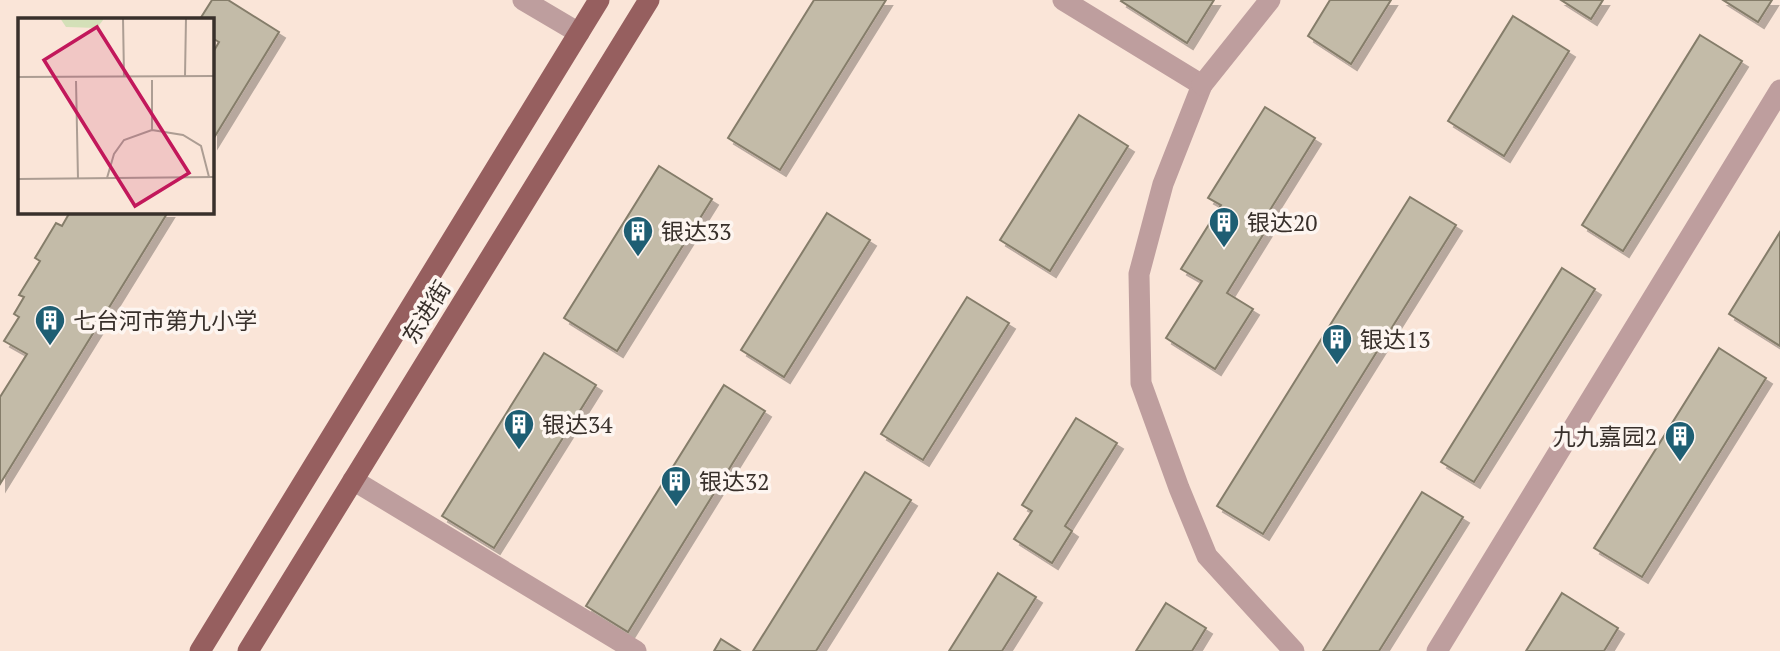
<svg xmlns="http://www.w3.org/2000/svg" width="1780" height="651" font-family="'PT Serif','Noto Sans SC',serif">
<style>
.building{fill:#c3bba8;stroke:#857d6a;stroke-width:2;filter:url(#shadow)}
.lines{fill:none;stroke-linecap:round;stroke-linejoin:round}
.minor{stroke:#be9e9e;stroke-width:21}
.major{stroke:#965f5f;stroke-width:21}
.labels{text-anchor:middle;dominant-baseline:central;stroke-width:7;stroke-linejoin:round;paint-order:stroke}
.poi-label{font-size:23px;fill:#38302b;stroke:#fdf5f0;text-anchor:start}
.street-label{font-size:23px;fill:#38302b;stroke:#fdf5f0}
.inset-road{fill:none;stroke:#ac9d93;stroke-width:2}
.view{fill:#c2185b;fill-opacity:0.15;stroke:#c2185b;stroke-width:3.5}
.inset-edge{fill:none;stroke:#38302b;stroke-width:3.5}
</style>
<defs>
<filter id="shadow"><feDropShadow dx="6" dy="6" stdDeviation="0" flood-color="#0004"/></filter>
</defs>
<rect width="100%" height="100%" fill="#fae5d8"/>
<g class="building">
<path d="M 212,0 L 228,0 L 279,32 L 212,141 L 212,54 L 219,42 L 212,38 L 212,19 L 200,19 Z"/>
<path d="M 814,0 L 886,0 L 780,170 L 728,138 Z"/>
<path d="M 1122,0 L 1214,0 L 1187,43 L 1121,1 Z"/>
<path d="M 1330,0 L 1391,0 L 1351,64 L 1308,36 Z"/>
<path d="M 1561,0 L 1603,0 L 1591,19 Z"/>
<path d="M 1723,0 L 1772,0 L 1758,22 Z"/>
<path d="M 1513,16 L 1569,51 L 1504,156 L 1448,121 Z"/>
<path d="M 1700,35 L 1742,61 L 1623,251 L 1582,225 Z"/>
<path d="M 1265,107 L 1315,138 L 1260,226 L 1266,230 L 1227,293 L 1253,309 L 1215,369 L 1166,338 L 1202,281 L 1181,269 L 1221,205 L 1208,198 Z"/>
<path d="M 1079,115 L 1128,146 L 1050,271 L 1000,240 Z"/>
<path d="M 659,166 L 712,199 L 617,351 L 564,318 Z"/>
<path d="M 1410,197 L 1456,225 L 1263,534 L 1217,506 Z"/>
<path d="M 70,212 L 168,212 L 0,484 L 0,397 L 27,354 L 4,341 L 19,317 L 14,314 L 24,297 L 19,295 L 40,261 L 35,258 L 56,223 L 62,226 Z"/>
<path d="M 827,213 L 870,240 L 784,377 L 741,350 Z"/>
<path d="M 1780,232 L 1780,346 L 1729,314 Z"/>
<path d="M 1562,268 L 1595,289 L 1474,482 L 1441,462 Z"/>
<path d="M 967,297 L 1009,323 L 923,460 L 881,434 Z"/>
<path d="M 1719,348 L 1766,378 L 1642,577 L 1594,548 Z"/>
<path d="M 544,353 L 596,385 L 494,548 L 442,516 Z"/>
<path d="M 724,385 L 765,411 L 628,632 L 586,606 Z"/>
<path d="M 1076,418 L 1117,443 L 1065,526 L 1072,531 L 1052,563 L 1014,539 L 1032,511 L 1022,505 Z"/>
<path d="M 865,472 L 911,500 L 816,651 L 753,651 Z"/>
<path d="M 1422,492 L 1463,517 L 1379,651 L 1323,651 Z"/>
<path d="M 998,573 L 1036,597 L 1002,651 L 949,651 Z"/>
<path d="M 1562,593 L 1618,628 L 1604,651 L 1526,651 Z"/>
<path d="M 1166,603 L 1206,628 L 1192,651 L 1136,651 Z"/>
<path d="M 721,639 L 740,651 L 714,651 Z"/>
</g>
<g class="lines">
<g class="minor">
<path d="M 523,0 L 579,33"/>
<path d="M 1063,0 L 1202,85 L 1163,184 L 1139,274 L 1141,383 L 1179,488 L 1207,556 L 1294,651"/>
<path d="M 1202,85 L 1270,0"/>
<path d="M 353,480 L 636,651"/>
<path d="M 1437,651 L 1780,90"/>
</g>
<g class="major">
<path d="M 200,651 L 599,0"/>
<path d="M 248,651 L 649,0"/>
</g>
</g>
<defs>
<g id="building-pin" transform="scale(1.575)"><path d="M0 17L-7.5 6A9.5 9.5 0 1 1 7.5 6Z" fill="#1e5e73" stroke="#fdf5f0"/><path d="M-4-6H4V6H1V3H-1V6H-4ZM-2.5-4.3h1.7v1.8h-1.7ZM.8-4.3h1.7v1.8H.8ZM-2.5-1h1.7V.8h-1.7ZM.8-1h1.7V.8H.8Z" fill="#fff"/></g>
</defs>
<g fill-rule="evenodd">
<use href="#building-pin" x="1224" y="222"/>
<use href="#building-pin" x="638" y="231"/>
<use href="#building-pin" x="50" y="320"/>
<use href="#building-pin" x="1337" y="339"/>
<use href="#building-pin" x="519" y="424"/>
<use href="#building-pin" x="1680" y="436"/>
<use href="#building-pin" x="676" y="481"/>
</g>
<g class="labels">
<g class="poi-label">
<text x="1247" y="222">银达20</text>
<text x="661" y="231">银达33</text>
<text x="73" y="320">七台河市第九小学</text>
<text x="1360" y="339">银达13</text>
<text x="542" y="424">银达34</text>
<text x="1657" y="436" text-anchor="end">九九嘉园2</text>
<text x="699" y="481">银达32</text>
</g>
<g class="street-label">
<text transform="translate(426 312) rotate(-58)">东进街</text>
</g>
</g>
<g transform="translate(18 18)">
<rect width="196" height="196" fill="#fae5d8"/>
<path d="M 42,0 L 85,0 L 85,2 L 79,10 L 48,9 Z" fill="#d4e0b8"/>
<path class="inset-road" d="M 105,0 L 106,58M 167,58 L 168,0M 0,59 L 196,58M 58,63 L 60,161M 134,112 L 165,117 L 183,128 L 191,159M 89,160 L 96,136 L 106,122 L 134,112 L 134,62M 0,161 L 196,159"/>
<path class="view" d="M 79,9 L 171,155 L 117,188 L 26,42 Z"/>
<rect width="196" height="196" class="inset-edge"/>
</g>
</svg>
